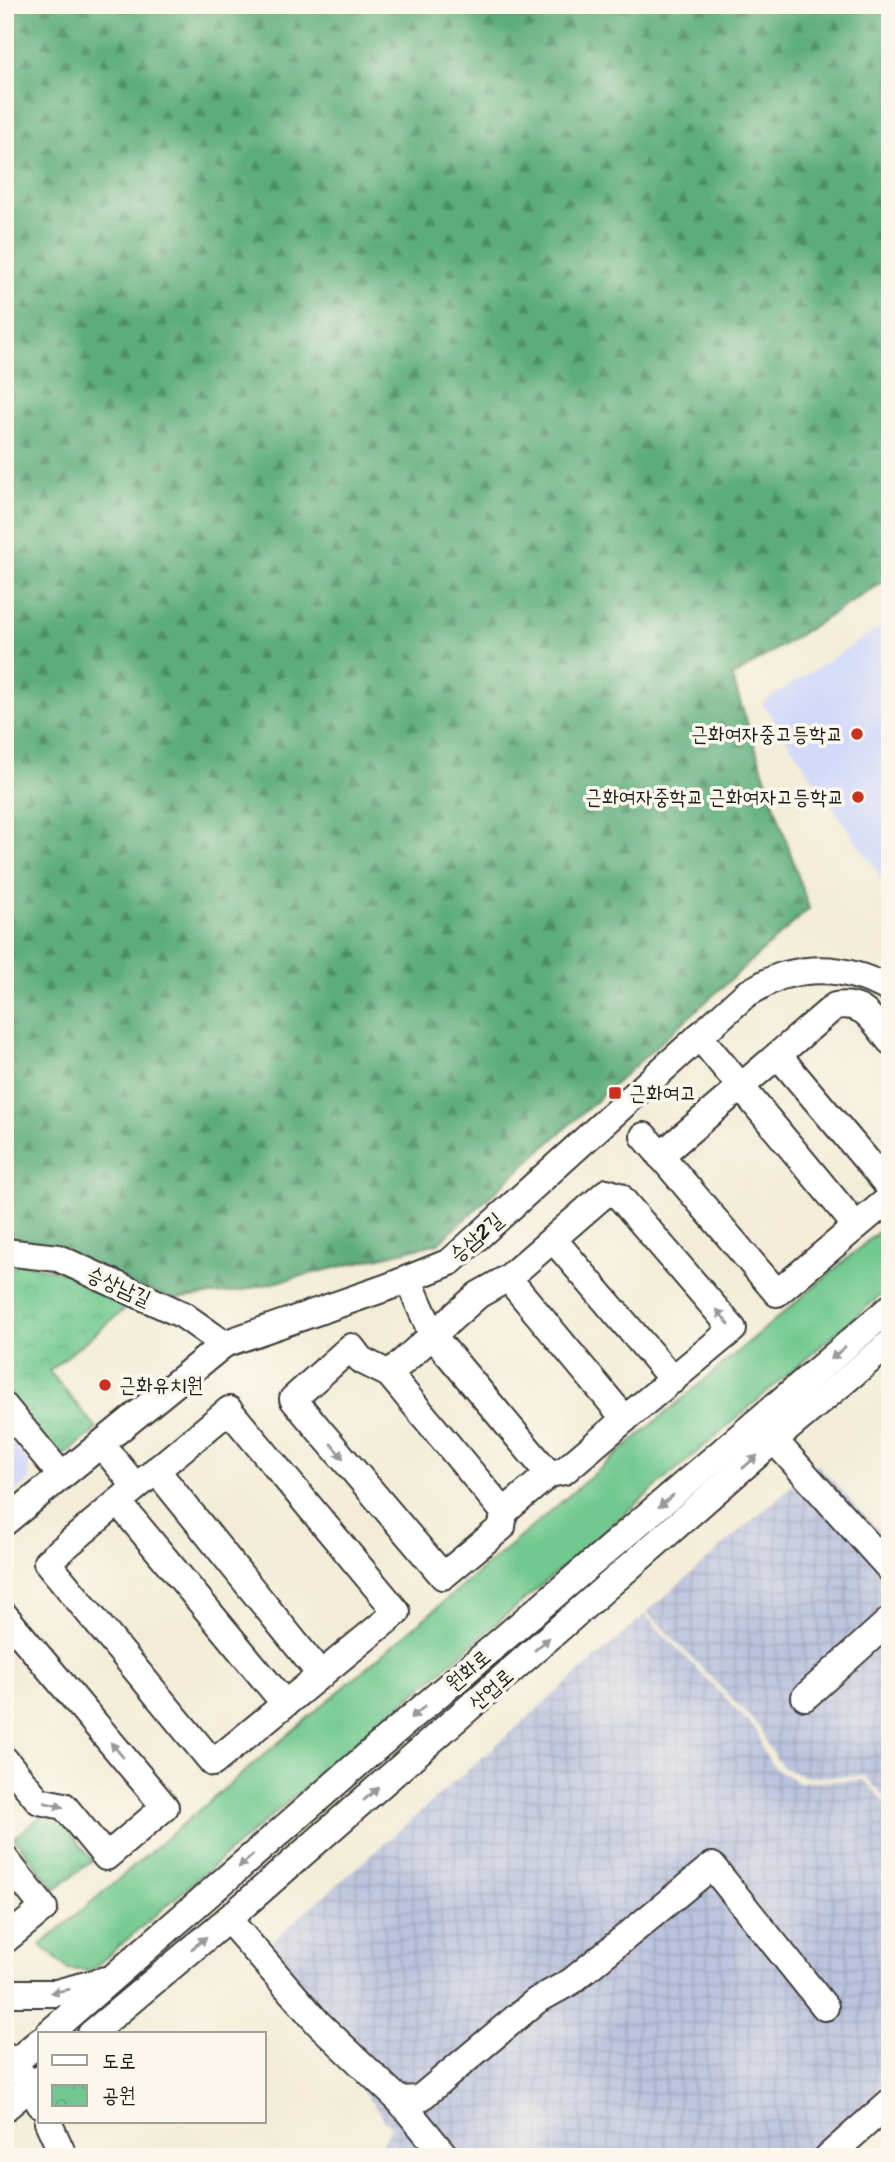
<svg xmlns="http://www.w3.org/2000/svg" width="895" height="2162" font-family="Sriracha,'Poor Story',sans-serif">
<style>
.built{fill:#d3d9f9}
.industrial{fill:url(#industrial-grid)}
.grass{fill:#72c98f;stroke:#477256;stroke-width:2}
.forest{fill:url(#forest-firs);stroke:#3c644b;stroke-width:2}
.park{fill:url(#park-crowns);stroke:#477256;stroke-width:2}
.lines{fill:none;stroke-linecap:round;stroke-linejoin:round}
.minor-casing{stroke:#3c3b38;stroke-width:30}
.minor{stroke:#fff;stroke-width:26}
.oneway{fill:#999}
.poi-dot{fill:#c8321e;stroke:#fbf7ec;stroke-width:2.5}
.labels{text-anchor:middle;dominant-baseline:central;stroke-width:7;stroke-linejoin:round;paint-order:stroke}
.poi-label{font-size:21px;fill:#1c1c1c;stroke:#fbf7ec;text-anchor:end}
.street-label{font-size:21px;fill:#1c1c1c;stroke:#fbf7ec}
</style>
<defs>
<pattern id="industrial-grid" width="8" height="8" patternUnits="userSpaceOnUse" patternTransform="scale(1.75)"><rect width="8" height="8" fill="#bcc3de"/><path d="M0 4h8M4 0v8" fill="none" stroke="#a1a7be"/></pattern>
<pattern id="forest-firs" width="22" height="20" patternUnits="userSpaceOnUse" patternTransform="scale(1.75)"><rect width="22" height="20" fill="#5dad7a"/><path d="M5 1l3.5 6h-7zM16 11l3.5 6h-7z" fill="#4c8c63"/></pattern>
<pattern id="park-crowns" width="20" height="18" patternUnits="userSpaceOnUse" patternTransform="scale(1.75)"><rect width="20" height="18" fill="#72c98f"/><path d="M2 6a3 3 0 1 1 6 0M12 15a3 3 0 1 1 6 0" fill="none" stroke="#62ac7b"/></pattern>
</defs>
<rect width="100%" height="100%" fill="#fbf7ec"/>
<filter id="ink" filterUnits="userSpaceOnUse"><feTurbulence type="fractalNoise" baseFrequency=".0143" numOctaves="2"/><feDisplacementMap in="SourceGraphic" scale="14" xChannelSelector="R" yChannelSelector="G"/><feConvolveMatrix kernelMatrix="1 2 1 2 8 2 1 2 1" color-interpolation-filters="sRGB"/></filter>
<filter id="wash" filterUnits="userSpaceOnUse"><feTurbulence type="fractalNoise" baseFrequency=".00686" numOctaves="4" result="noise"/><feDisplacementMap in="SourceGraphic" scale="28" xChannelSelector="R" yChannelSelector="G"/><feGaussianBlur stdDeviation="1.57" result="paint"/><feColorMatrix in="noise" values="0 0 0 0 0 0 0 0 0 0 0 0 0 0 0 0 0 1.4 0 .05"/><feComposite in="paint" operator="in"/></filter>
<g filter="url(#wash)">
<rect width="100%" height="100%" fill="#f3edd7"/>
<g class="built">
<path d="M 890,621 L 890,891 L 762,703 Z"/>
<path d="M 5,1435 L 29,1463 L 29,1480 L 5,1500 Z"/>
</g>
<g class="industrial">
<path d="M 817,1464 L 890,1544 L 890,1803 L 865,1776 L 808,1777 L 783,1768 L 767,1745 L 761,1729 L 647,1612 Z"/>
<path d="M 645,1615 L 758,1732 L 763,1752 L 777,1770 L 799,1782 L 864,1780 L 890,1808 L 890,2081 L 805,2157 L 376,2157 L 391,2127 L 346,2070 L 268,1945 Z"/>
</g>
<path class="grass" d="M 890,1222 L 890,1287 L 90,1971 L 68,1969 L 41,1945 Z"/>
<path class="forest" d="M 5,5 L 890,5 L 890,578 L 732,677 L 809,909 L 438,1243 L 240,1291 L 175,1299 L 5,1244 Z"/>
<g class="park">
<path d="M 5,1260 L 63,1272 L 131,1304 L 49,1371 L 97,1429 L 67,1453 L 57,1455 L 5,1394 Z"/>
<path d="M 51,1808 L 92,1860 L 55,1889 L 14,1838 Z"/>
</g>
</g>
<g filter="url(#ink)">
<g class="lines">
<g class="minor-casing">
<g id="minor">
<path d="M 699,1036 L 856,1226"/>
<path d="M 778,1055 L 890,1188"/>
<path d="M 644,1136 L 777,1293 L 890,1198"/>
<path d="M 660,1156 L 835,1006 C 865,1001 873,1021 890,1041"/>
<path d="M 553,1239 L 673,1380"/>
<path d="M 5,1252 L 58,1258 L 183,1315 L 224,1344"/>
<path d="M 508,1278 L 625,1419 L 564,1471 L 549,1474"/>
<path d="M 408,1279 L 433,1336 L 549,1474 L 504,1512"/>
<path d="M 389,1374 L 361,1360 L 351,1347 L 293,1399 L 443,1576 L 502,1527 L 504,1512 L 389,1374 L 478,1295 L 508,1278 L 607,1192 L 619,1196 L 733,1329 L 625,1419"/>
<path d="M 5,1407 L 61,1475"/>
<path d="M 229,1410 L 397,1612 L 285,1704 L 118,1502 Z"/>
<path d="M 774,1440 L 890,1569"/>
<path d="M 101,1444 L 136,1487"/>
<path d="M 156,1470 L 321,1675"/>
<path d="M 118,1502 L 47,1562 L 213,1763 L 285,1704"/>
<path d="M 5,1522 L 224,1344 L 388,1287 L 450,1262 L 746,994 C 758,988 772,978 785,975 C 824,965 854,971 890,989"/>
<path d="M 5,1616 L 165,1807 L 106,1857 L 64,1806 L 39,1801 L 5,1760"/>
<path d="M 805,1697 L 890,1620"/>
<path d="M 5,1859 L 44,1908 L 5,1940"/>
<path d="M 228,1919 L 318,2023 L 399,2100 L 419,2099 L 536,2001 L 572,1981 L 712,1866 L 825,2007"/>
<path d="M 5,1993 L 56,1993 L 105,1980"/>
<path d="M 48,2034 L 392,1734 L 890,1308"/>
<path d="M 91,2034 L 228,1919 L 774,1440 L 890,1343"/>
<path d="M 5,2056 L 32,2086 L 40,2104"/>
<path d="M 5,2071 L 40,2041"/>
<path d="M 399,2100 L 446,2157"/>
<path d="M 5,2108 L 40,2079"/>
<path d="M 48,2122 L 64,2157"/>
<path d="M 828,2157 L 890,2102"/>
</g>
</g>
<use href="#minor" class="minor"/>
</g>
<defs><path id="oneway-solid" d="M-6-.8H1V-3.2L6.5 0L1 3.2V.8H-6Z" transform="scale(1.75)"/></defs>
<g class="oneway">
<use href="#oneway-solid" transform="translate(723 1317) rotate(-130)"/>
<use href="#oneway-solid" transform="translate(838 1353) rotate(139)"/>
<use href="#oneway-solid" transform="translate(337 1451) rotate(50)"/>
<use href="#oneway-solid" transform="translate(750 1462) rotate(-41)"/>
<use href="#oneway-solid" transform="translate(666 1501) rotate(140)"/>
<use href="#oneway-solid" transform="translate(542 1644) rotate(-41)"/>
<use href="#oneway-solid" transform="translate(418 1712) rotate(140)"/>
<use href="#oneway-solid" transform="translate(117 1750) rotate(-130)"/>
<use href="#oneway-solid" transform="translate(371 1794) rotate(-41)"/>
<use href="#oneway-solid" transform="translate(54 1805) rotate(15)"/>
<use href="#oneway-solid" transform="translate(246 1861) rotate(139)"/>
<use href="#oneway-solid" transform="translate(199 1943) rotate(-39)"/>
<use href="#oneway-solid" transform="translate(60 1991) rotate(170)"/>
</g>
</g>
<g class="poi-dot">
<circle cx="857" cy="734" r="7"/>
<circle cx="858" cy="797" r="7"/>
<rect x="608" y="1086" width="14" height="14" rx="3.5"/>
<circle cx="105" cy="1385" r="7"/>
</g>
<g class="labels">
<g class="poi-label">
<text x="843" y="734">근화여자중고등학교</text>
<text x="844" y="797">근화여자중학교 근화여자고등학교</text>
<text x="629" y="1093" text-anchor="start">근화여고</text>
<text x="119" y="1385" text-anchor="start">근화유치원</text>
</g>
<g class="street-label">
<text transform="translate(476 1237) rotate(-41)">승삼2길</text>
<text transform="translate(119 1286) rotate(24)">승상남길</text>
<text transform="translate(468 1670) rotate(-40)">원화로</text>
<text transform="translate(491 1689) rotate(-41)">산업로</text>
</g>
</g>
<rect width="895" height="2162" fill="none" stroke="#fbf7ec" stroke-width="28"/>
<rect x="38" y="2032" width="228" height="91" fill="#fbf7ec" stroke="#a29f99" stroke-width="2"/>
<rect x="52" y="2055" width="35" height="10" fill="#ffffff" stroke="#a29f99" stroke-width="2"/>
<text x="102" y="2068" font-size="21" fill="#1c1c1c">도로</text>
<rect x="52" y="2085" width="35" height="21" fill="url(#park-crowns)" stroke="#a29f99" stroke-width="2"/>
<text x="102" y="2102" font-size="21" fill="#1c1c1c">공원</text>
</svg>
